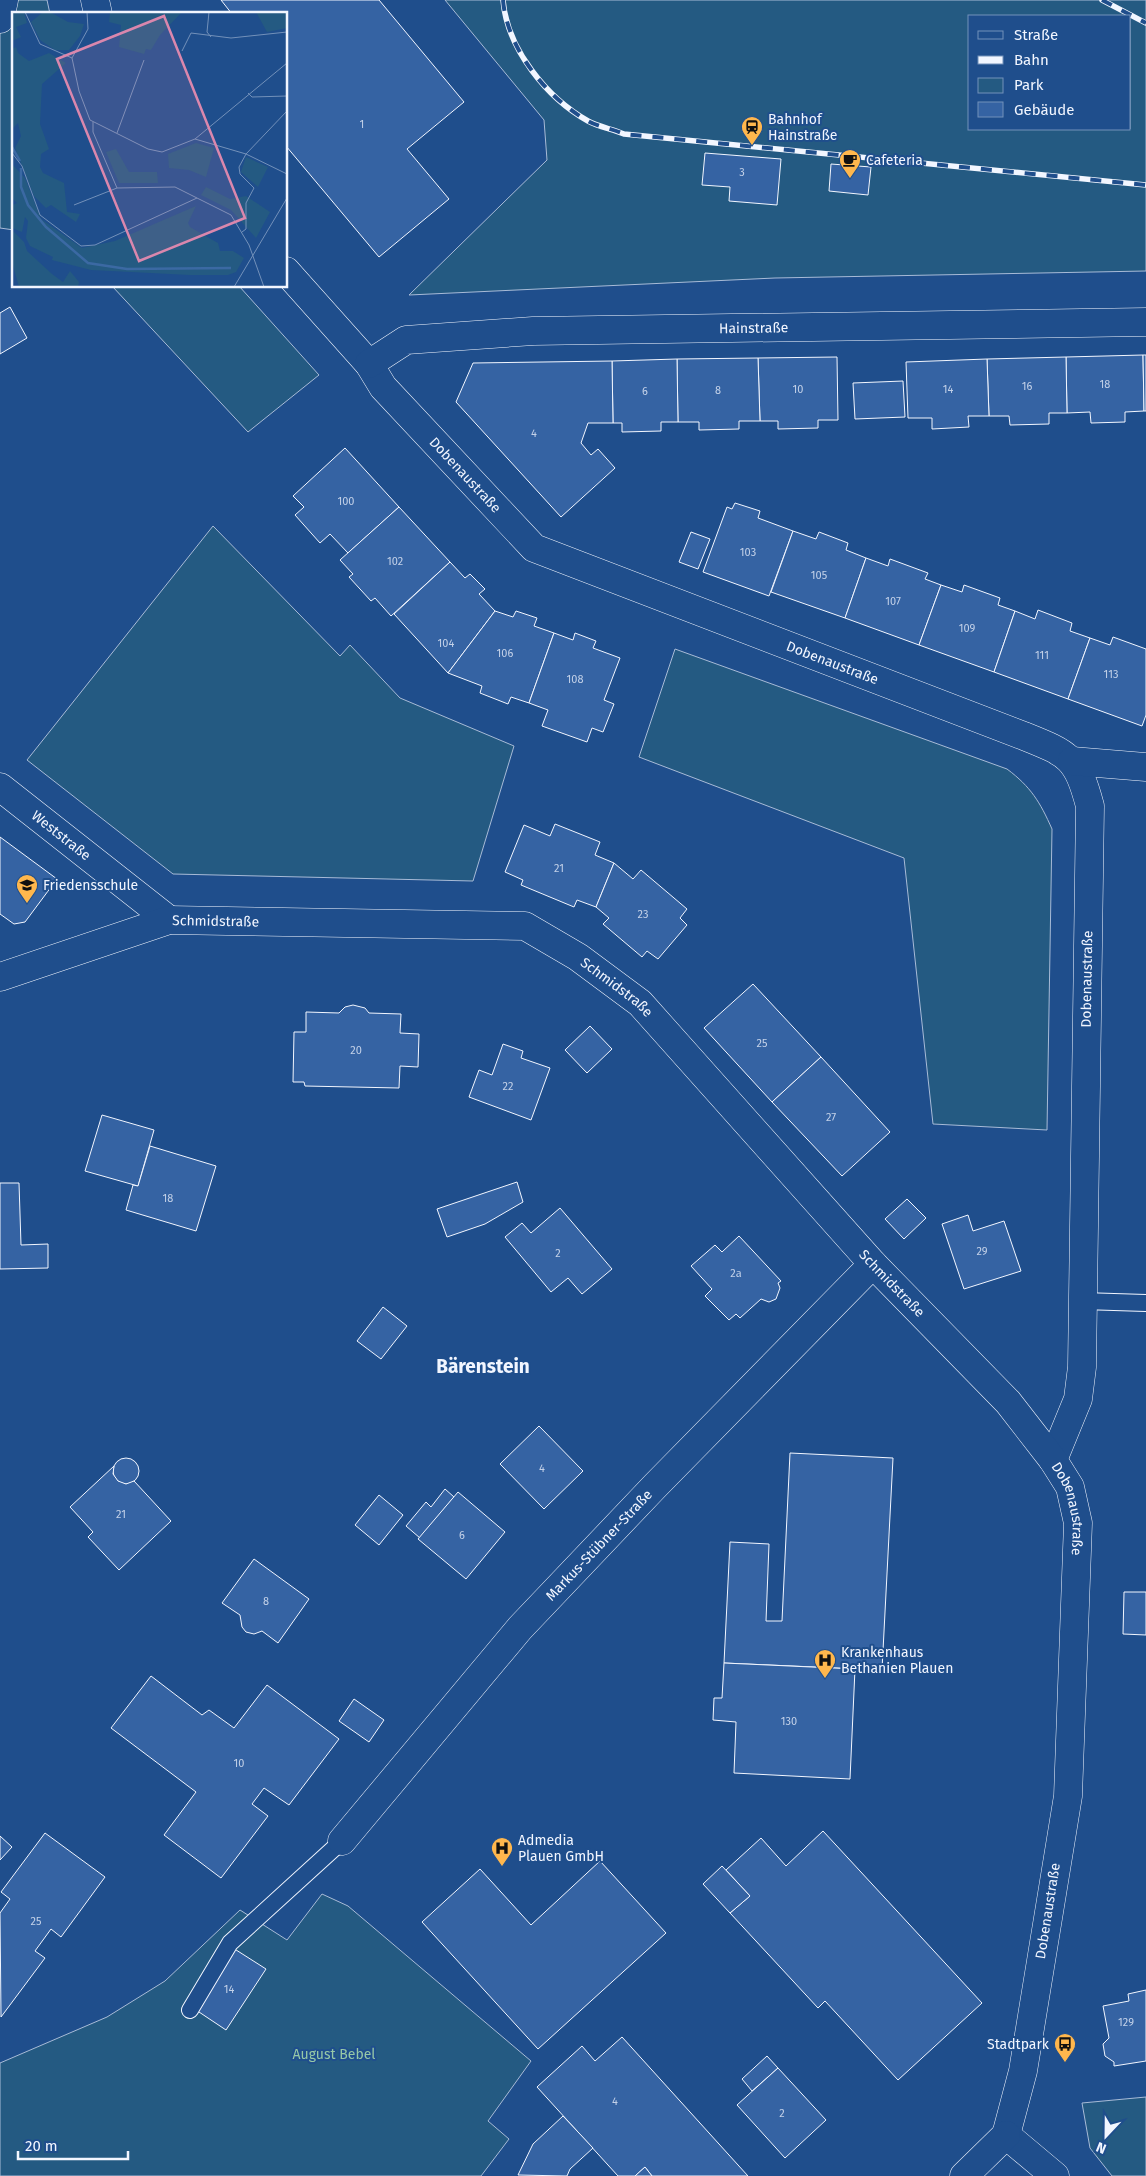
<svg xmlns="http://www.w3.org/2000/svg" width="1146" height="2176" font-family="'Fira Sans',sans-serif">
<style>
.green{fill:#245a82;stroke:#a8bbd7;fill-rule:evenodd}
.building{fill:#3563a3;stroke:#f2f6ff}
.lines{fill:none;stroke-linecap:round;stroke-linejoin:round}
.service-casing{stroke:#f2f6ff;stroke-width:18}
.minor-casing{stroke:#f2f6ff;stroke-width:29}
.service{stroke:#1f4e8c;stroke-width:16}
.minor{stroke:#1f4e8c;stroke-width:28}
.rail-casing{stroke:#f2f6ff;stroke-width:5.5}
.rail{stroke:#1f4e8c;stroke-width:4;stroke-dasharray:11;stroke-linecap:butt}
.labels{text-anchor:middle;dominant-baseline:central;stroke-width:4;stroke-linejoin:round;paint-order:stroke}
.number-label{font-size:11px;fill:#c3d1e8}
.poi-label{font-size:14px;fill:#f2f6ff;stroke:#1f4e8c;text-anchor:start}
.street-label{font-size:14px;fill:#f2f6ff;stroke:#1f4e8c}
.park-label{font-size:14px;fill:#97c8a6;stroke:#1f4e8c}
.district-label{font-size:19px;font-weight:bold;fill:#f2f6ff;stroke:#1f4e8c}
.inset-river{fill:none;stroke:#3b69a3;stroke-width:2.5}
.inset-road{fill:none;stroke:#7391ba;stroke-width:1}
.view{fill:#da87ad;fill-opacity:0.15;stroke:#da87ad;stroke-width:2.5}
.inset-edge{fill:none;stroke:#f2f6ff;stroke-width:2.5}
</style>
<rect width="100%" height="100%" fill="#1f4e8c"/>
<g class="green">
<path d="M 0,0 L 47,0 L 50,14 L 14,14 L 14,230 L 0,228 Z"/>
<path d="M 445,0 L 1146,0 L 1146,271 L 775,278 L 409,295 L 547,160 L 544,120 ZM 970,16 L 1130,16 L 1130,129 L 970,129 Z"/>
<path d="M 112,286 L 239,286 L 319,375 L 248,432 Z"/>
<path d="M 213,526 L 340,656 L 350,645 L 400,698 L 514,746 L 473,881 L 173,874 L 27,760 Z"/>
<path d="M 675,649 L 1007,769 C 1031,787 1040,802 1052,829 L 1047,1130 L 933,1124 L 904,858 L 639,757 Z"/>
<path d="M 322,1894 L 348,1906 L 531,2061 L 488,2121 L 509,2139 L 481,2176 L 0,2176 L 0,2063 L 107,2017 L 165,1981 L 240,1910 L 287,1940 Z"/>
<path d="M 1146,2097 L 1146,2176 L 1112,2176 L 1090,2148 L 1082,2103 Z"/>
</g>
<g class="building">
<path d="M 221,0 L 379,0 L 464,102 L 407,149 L 449,199 L 379,257 L 286,146 L 286,14 L 232,14 Z"/>
<path d="M 705,153 L 781,159 L 777,205 L 729,201 L 730,187 L 702,185 Z"/>
<path d="M 831,164 L 871,167 L 868,195 L 829,191 Z"/>
<path d="M 10,307 L 27,338 L 0,354 L 0,313 Z"/>
<path d="M 1143,355 L 1144,411 L 1125,412 L 1125,422 L 1091,423 L 1090,412 L 1067,413 L 1066,357 Z"/>
<path d="M 1143,355 L 1146,355 L 1146,411 L 1144,411 Z"/>
<path d="M 837,357 L 838,420 L 818,420 L 818,428 L 778,429 L 778,421 L 760,421 L 758,358 Z"/>
<path d="M 1066,357 L 1067,413 L 1049,413 L 1049,424 L 1010,425 L 1009,416 L 989,416 L 987,359 Z"/>
<path d="M 758,358 L 760,421 L 739,421 L 739,429 L 699,430 L 699,422 L 678,422 L 677,359 Z"/>
<path d="M 677,359 L 678,422 L 661,422 L 661,431 L 622,432 L 622,423 L 613,423 L 612,361 Z"/>
<path d="M 987,359 L 989,416 L 968,416 L 969,427 L 932,429 L 932,418 L 908,418 L 906,362 Z"/>
<path d="M 612,361 L 613,423 L 588,423 L 581,443 L 591,455 L 598,449 L 615,468 L 561,517 L 456,402 L 473,363 Z"/>
<path d="M 903,381 L 905,417 L 855,419 L 853,383 Z"/>
<path d="M 345,448 L 399,507 L 348,553 L 330,534 L 320,543 L 295,515 L 304,507 L 293,496 Z"/>
<path d="M 735,503 L 760,511 L 758,518 L 793,531 L 769,596 L 703,572 L 727,507 L 732,509 Z"/>
<path d="M 399,507 L 450,562 L 391,616 L 375,598 L 371,601 L 349,577 L 353,574 L 340,560 Z"/>
<path d="M 793,531 L 816,539 L 819,532 L 848,543 L 846,550 L 866,558 L 845,618 L 771,592 Z"/>
<path d="M 691,532 L 710,539 L 698,569 L 679,562 Z"/>
<path d="M 866,558 L 888,566 L 890,559 L 928,573 L 925,579 L 941,585 L 919,645 L 845,618 Z"/>
<path d="M 450,562 L 465,578 L 470,574 L 485,589 L 479,594 L 495,611 L 448,673 L 394,614 Z"/>
<path d="M 941,585 L 962,592 L 964,585 L 1000,598 L 998,605 L 1015,611 L 994,672 L 919,645 Z"/>
<path d="M 1038,610 L 1072,623 L 1070,631 L 1090,638 L 1068,699 L 994,672 L 1015,611 L 1035,619 Z"/>
<path d="M 495,611 L 513,617 L 516,611 L 537,618 L 534,626 L 554,633 L 529,703 L 511,697 L 508,704 L 480,693 L 482,686 L 448,673 Z"/>
<path d="M 554,633 L 573,640 L 575,633 L 596,641 L 593,648 L 620,658 L 604,700 L 614,704 L 603,732 L 592,728 L 587,742 L 542,726 L 548,710 L 529,703 Z"/>
<path d="M 1113,637 L 1146,649 L 1146,715 L 1142,726 L 1068,699 L 1090,638 L 1110,645 Z"/>
<path d="M 555,824 L 600,842 L 595,855 L 614,863 L 596,907 L 577,900 L 574,907 L 521,885 L 523,880 L 505,872 L 524,825 L 550,836 Z"/>
<path d="M 0,837 L 57,879 L 25,922 L 14,924 L 0,914 Z"/>
<path d="M 614,863 L 633,879 L 641,870 L 687,909 L 680,918 L 687,925 L 658,959 L 647,951 L 642,957 L 603,924 L 609,918 L 596,907 Z"/>
<path d="M 753,984 L 821,1057 L 772,1102 L 704,1028 Z"/>
<path d="M 353,1005 L 365,1008 L 369,1013 L 401,1014 L 400,1033 L 419,1034 L 418,1067 L 400,1066 L 399,1088 L 305,1086 L 304,1082 L 293,1082 L 294,1032 L 306,1032 L 306,1012 L 339,1013 L 345,1007 Z"/>
<path d="M 590,1026 L 612,1049 L 587,1073 L 565,1050 Z"/>
<path d="M 503,1044 L 523,1051 L 521,1058 L 550,1068 L 531,1120 L 469,1097 L 479,1070 L 492,1075 Z"/>
<path d="M 821,1057 L 890,1132 L 842,1176 L 772,1102 Z"/>
<path d="M 102,1115 L 154,1130 L 138,1186 L 85,1171 Z"/>
<path d="M 150,1146 L 216,1166 L 196,1231 L 126,1210 L 133,1185 L 138,1186 Z"/>
<path d="M 517,1182 L 523,1202 L 485,1224 L 447,1237 L 437,1209 Z"/>
<path d="M 0,1183 L 19,1183 L 21,1245 L 48,1244 L 48,1268 L 0,1269 Z"/>
<path d="M 907,1199 L 926,1218 L 904,1239 L 885,1219 Z"/>
<path d="M 560,1208 L 612,1269 L 582,1294 L 568,1278 L 551,1292 L 505,1237 L 522,1223 L 531,1233 Z"/>
<path d="M 968,1215 L 973,1231 L 1004,1221 L 1021,1271 L 964,1289 L 942,1224 Z"/>
<path d="M 739,1236 L 781,1281 L 778,1283 L 780,1288 L 776,1299 L 769,1302 L 761,1299 L 740,1318 L 736,1314 L 729,1320 L 705,1296 L 712,1289 L 691,1266 L 715,1245 L 722,1252 Z"/>
<path d="M 383,1307 L 407,1326 L 381,1359 L 357,1341 Z"/>
<path d="M 539,1426 L 583,1471 L 544,1509 L 500,1464 Z"/>
<path d="M 790,1453 L 893,1458 L 882,1670 L 724,1663 L 730,1542 L 769,1544 L 766,1621 L 782,1621 Z"/>
<circle cx="126" cy="1471" r="13"/>
<path d="M 114,1466 L 113,1474 L 118,1481 L 126,1484 L 134,1481 L 171,1521 L 119,1570 L 88,1537 L 93,1532 L 70,1507 Z"/>
<path d="M 445,1489 L 454,1497 L 420,1538 L 406,1526 L 426,1502 L 431,1507 Z"/>
<path d="M 458,1492 L 505,1532 L 466,1579 L 418,1539 Z"/>
<path d="M 379,1495 L 403,1515 L 379,1545 L 355,1525 Z"/>
<path d="M 254,1559 L 309,1599 L 278,1643 L 262,1631 L 254,1634 L 246,1632 L 242,1627 L 240,1615 L 222,1603 Z"/>
<path d="M 1124,1592 L 1146,1592 L 1146,1635 L 1123,1634 Z"/>
<path d="M 724,1663 L 855,1669 L 850,1779 L 734,1773 L 736,1722 L 713,1720 L 714,1698 L 722,1698 Z"/>
<path d="M 151,1676 L 202,1715 L 209,1710 L 234,1728 L 267,1685 L 339,1739 L 289,1805 L 264,1788 L 252,1804 L 268,1816 L 221,1878 L 164,1835 L 196,1792 L 111,1728 Z"/>
<path d="M 354,1699 L 384,1720 L 369,1742 L 339,1721 Z"/>
<path d="M 823,1831 L 982,2003 L 898,2080 L 825,2001 L 818,2008 L 730,1913 L 750,1896 L 726,1870 L 761,1838 L 786,1866 Z"/>
<path d="M 45,1833 L 105,1877 L 61,1937 L 51,1929 L 35,1951 L 45,1958 L 1,2017 L 0,1913 L 10,1899 L 1,1892 Z"/>
<path d="M 0,1836 L 12,1847 L 0,1860 Z"/>
<path d="M 600,1861 L 666,1933 L 538,2049 L 422,1922 L 480,1869 L 531,1925 Z"/>
<path d="M 722,1866 L 750,1896 L 730,1913 L 703,1884 Z"/>
<path d="M 233,1948 L 266,1969 L 226,2030 L 193,2008 Z"/>
<path d="M 1146,1990 L 1146,2061 L 1114,2066 L 1114,2062 L 1105,2056 L 1103,2044 L 1109,2038 L 1103,2006 L 1129,2001 L 1128,1994 Z"/>
<path d="M 622,2037 L 748,2176 L 652,2176 L 645,2167 L 635,2176 L 618,2176 L 537,2087 L 582,2046 L 595,2061 Z"/>
<path d="M 767,2056 L 778,2068 L 752,2091 L 742,2079 Z"/>
<path d="M 778,2068 L 826,2120 L 785,2158 L 737,2105 Z"/>
<path d="M 563,2116 L 593,2148 L 570,2169 L 567,2176 L 518,2175 L 533,2144 Z"/>
<path d="M 645,2167 L 652,2176 L 635,2176 Z"/>
</g>
<g class="lines">
<g class="service-casing">
<g id="service">
<path d="M 1082,1301 L 1146,1303"/>
<path d="M 190,2010 L 230,1943 L 342,1841"/>
</g>
</g>
<g class="minor-casing">
<g id="minor">
<path d="M 95,0 L 98,14"/>
<path d="M 0,19 L 4,0"/>
<path id="s1" d="M 286,271 L 369,364 L 383,387 L 534,548 L 1024,736 C 1069,754 1077,757 1090,806 L 1082,1367 L 1078,1399 L 1053,1460"/>
<path id="s2" d="M 369,364 L 406,340 L 533,331 L 1146,322"/>
<path d="M 1072,761 L 1146,767"/>
<path id="s3" d="M 0,787 L 169,920"/>
<path id="s4" d="M 0,977 L 169,920 L 525,926 L 578,957 L 640,1003 L 873,1264 L 1008,1402 L 1053,1460 L 1070,1487 L 1078,1523 L 1068,1796 L 1023,2071 L 1006,2135"/>
<path id="s5" d="M 342,1841 L 520,1628 L 655,1486 L 873,1264"/>
<path d="M 1006,2135 L 1055,2176"/>
<path d="M 964,2176 L 1006,2135"/>
</g>
</g>
<use href="#service" class="service"/>
<use href="#minor" class="minor"/>
<g class="rail-casing">
<g id="rail">
<path d="M 503,0 C 507,49 547,98 588,121 C 599,127 613,129 624,134 L 1146,185"/>
<path d="M 1102,0 L 1146,23"/>
</g>
</g>
<use href="#rail" class="rail"/>
</g>
<defs>
<g id="station-pin" transform="scale(1.125)"><path d="M0 17L-7.5 6A9.5 9.5 0 1 1 7.5 6Z" fill="#ffb74d" stroke="#1f4e8c"/><path d="M-3-6H3Q5-6 5-4V2Q5 4 3 4L4.5 6H3L1.5 4h-3L-3 6H-4.5L-3 4Q-5 4-5 2V-4Q-5-6-3-6ZM-3.5-4v3h7v-3ZM-3.5 1v1.5H-2V1ZM2 1v1.5H3.5V1Z" fill="#111"/></g>
<g id="cafe-pin" transform="scale(1.125)"><path d="M0 17L-7.5 6A9.5 9.5 0 1 1 7.5 6Z" fill="#ffb74d" stroke="#1f4e8c"/><path d="M-5.5-4.5H6V0H3Q3 3.5 0 3.5H-2.5Q-5.5 3.5-5.5 0ZM3-3.2v2h1.7v-2ZM-6 4.5H4V6H-6Z" fill="#111"/></g>
<g id="school-pin" transform="scale(1.125)"><path d="M0 17L-7.5 6A9.5 9.5 0 1 1 7.5 6Z" fill="#ffb74d" stroke="#1f4e8c"/><path d="M0-5L7-2L0 1L-7-2ZM-4 1L0 2.5L4 1V4Q0 6-4 4Z" fill="#111"/></g>
<g id="hospital-pin" transform="scale(1.125)"><path d="M0 17L-7.5 6A9.5 9.5 0 1 1 7.5 6Z" fill="#ffb74d" stroke="#1f4e8c"/><path d="M-5-5h3v3.5h4V-5h3V5h-3V1.5h-4V5h-3Z" fill="#111"/></g>
<g id="bus-pin" transform="scale(1.125)"><path d="M0 17L-7.5 6A9.5 9.5 0 1 1 7.5 6Z" fill="#ffb74d" stroke="#1f4e8c"/><path d="M-5-6H5V4H4V6H2V4H-2V6H-4V4H-5ZM-3.5-4V0h7V-4ZM-3.5 1.2v1.5H-2V1.2ZM2 1.2v1.5H3.5V1.2Z" fill="#111"/></g>
</defs>
<g fill-rule="evenodd">
<use href="#station-pin" x="752" y="127"/>
<use href="#cafe-pin" x="850" y="160"/>
<use href="#school-pin" x="27" y="885"/>
<use href="#hospital-pin" x="825" y="1660"/>
<use href="#hospital-pin" x="502" y="1848"/>
<use href="#bus-pin" x="1065" y="2044"/>
</g>
<g class="labels">
<g class="number-label">
<text x="362" y="124">1</text>
<text x="742" y="172">3</text>
<text x="1105" y="384">18</text>
<text x="1027" y="386">16</text>
<text x="798" y="389">10</text>
<text x="948" y="389">14</text>
<text x="718" y="390">8</text>
<text x="645" y="391">6</text>
<text x="534" y="433">4</text>
<text x="346" y="501">100</text>
<text x="748" y="552">103</text>
<text x="395" y="561">102</text>
<text x="819" y="575">105</text>
<text x="893" y="601">107</text>
<text x="967" y="628">109</text>
<text x="446" y="643">104</text>
<text x="505" y="653">106</text>
<text x="1042" y="655">111</text>
<text x="1111" y="674">113</text>
<text x="575" y="679">108</text>
<text x="559" y="868">21</text>
<text x="643" y="914">23</text>
<text x="762" y="1043">25</text>
<text x="356" y="1050">20</text>
<text x="508" y="1086">22</text>
<text x="831" y="1117">27</text>
<text x="168" y="1198">18</text>
<text x="982" y="1251">29</text>
<text x="558" y="1253">2</text>
<text x="736" y="1273">2a</text>
<text x="542" y="1468">4</text>
<text x="121" y="1514">21</text>
<text x="462" y="1535">6</text>
<text x="266" y="1601">8</text>
<text x="789" y="1721">130</text>
<text x="239" y="1763">10</text>
<text x="36" y="1921">25</text>
<text x="229" y="1989">14</text>
<text x="1126" y="2022">129</text>
<text x="615" y="2101">4</text>
<text x="782" y="2113">2</text>
</g>
<g class="poi-label">
<text x="768" y="119">Bahnhof<tspan x="768" dy="16">Hainstraße</tspan></text>
<text x="866" y="160">Cafeteria</text>
<text x="43" y="885">Friedensschule</text>
<text x="841" y="1652">Krankenhaus<tspan x="841" dy="16">Bethanien Plauen</tspan></text>
<text x="518" y="1840">Admedia<tspan x="518" dy="16">Plauen GmbH</tspan></text>
<text x="1049" y="2044" text-anchor="end">Stadtpark</text>
</g>
<g class="street-label">
<text stroke="none"><textPath href="#s2" startOffset="392">Hainstraße</textPath></text>
<text stroke="none"><textPath href="#s1" startOffset="272">Dobenaustraße</textPath></text>
<text stroke="none"><textPath href="#s1" startOffset="692">Dobenaustraße</textPath></text>
<text stroke="none"><textPath href="#s3" startOffset="78">Weststraße</textPath></text>
<text stroke="none"><textPath href="#s4" startOffset="225">Schmidstraße</textPath></text>
<text transform="translate(1087 979) rotate(-89)">Dobenaustraße</text>
<text stroke="none"><textPath href="#s4" startOffset="645">Schmidstraße</textPath></text>
<text stroke="none"><textPath href="#s4" startOffset="1050">Schmidstraße</textPath></text>
<text stroke="none"><textPath href="#s4" startOffset="1342">Dobenaustraße</textPath></text>
<text stroke="none"><textPath href="#s5" startOffset="392">Markus-Stübner-Straße</textPath></text>
<text transform="translate(1048 1911) rotate(-81)">Dobenaustraße</text>
</g>
<g class="park-label">
<text x="334" y="2054">August Bebel</text>
</g>
<g class="district-label">
<text x="483" y="1366">Bärenstein</text>
</g>
</g>
<g transform="translate(12 12)">
<rect width="275" height="275" fill="#1f4e8c"/>
<path d="M 0,0 L 12,0 L 15,11 L 4,15 L 9,25 L 0,29 ZM 31,0 L 38,0 L 56,10 L 72,12 L 68,24 L 57,38 L 43,38 L 28,28 L 19,10 ZM 98,0 L 170,0 L 148,23 L 139,38 L 134,37 L 132,42 L 107,35 L 109,13 L 97,10 ZM 244,0 L 275,0 L 275,16 L 255,20 ZM 4,35 L 6,41 L 17,49 L 37,41 L 54,51 L 30,72 L 28,112 L 37,137 L 29,142 L 28,155 L 31,161 L 52,171 L 55,200 L 68,202 L 64,210 L 39,193 L 34,196 L 22,184 L 3,136 L 9,124 L 6,111 L 0,117 L 0,37 ZM 184,131 L 202,136 L 194,165 L 177,158 L 157,156 L 156,142 ZM 104,137 L 117,160 L 145,160 L 146,171 L 107,171 L 94,140 ZM 234,145 L 256,155 L 246,175 L 229,160 ZM 0,152 L 13,166 L 29,207 L 70,236 L 103,229 L 184,194 L 176,211 L 178,215 L 206,231 L 208,239 L 221,239 L 232,246 L 224,260 L 216,263 L 178,263 L 79,258 L 40,248 L 41,245 L 18,234 L 14,226 L 16,209 L 13,205 L 10,220 L 0,216 L 0,193 L 5,191 L 0,186 ZM 194,175 L 218,187 L 234,184 L 258,200 L 244,226 L 219,198 L 189,183 ZM 0,218 L 12,230 L 15,239 L 40,262 L 51,270 L 58,259 L 67,270 L 66,275 L 7,275 L 0,250 Z" fill="#245a82"/>
<path class="inset-river" d="M 0,135 L 8,149M 9,156 L 9,175 L 16,193 L 34,215 L 76,251 L 115,257 L 219,256"/>
<path class="inset-road" d="M 13,0 L 28,32 L 60,46M 197,0 L 195,20 L 199,25M 170,39 L 179,21 L 219,26 L 275,20M 60,46 L 67,79 L 78,108 L 136,137 L 150,140 L 183,127 L 275,51M 60,46 L 76,17 L 75,0M 236,81 L 240,85 L 275,84M 81,110 L 81,120 L 105,176M 105,121 L 132,48M 183,127 L 234,142 L 275,162M 0,141 L 10,154 L 28,203 L 69,234 L 83,233 L 185,186M 62,193 L 105,176 L 163,175 L 219,203 L 237,233 L 252,275M 230,220 L 234,217 L 234,191 L 242,176 L 228,162 L 227,155 L 234,142 L 275,99M 222,275 L 275,186"/>
<path class="view" d="M 152,4 L 233,206 L 127,249 L 45,47 Z"/>
<rect width="275" height="275" class="inset-edge"/>
</g>
<rect x="968" y="15" width="162" height="115" fill="#1f4e8c" stroke="#7391ba"/>
<rect x="978" y="31" width="25" height="8" fill="#1f4e8c" stroke="#7391ba"/>
<text x="1014" y="40" font-size="15" fill="#f2f6ff">Straße</text>
<rect x="978" y="56" width="25" height="8" fill="#f2f6ff" stroke="#7391ba"/>
<text x="1014" y="65" font-size="15" fill="#f2f6ff">Bahn</text>
<rect x="978" y="78" width="25" height="15" fill="#245a82" stroke="#7391ba"/>
<text x="1014" y="90" font-size="15" fill="#f2f6ff">Park</text>
<rect x="978" y="102" width="25" height="15" fill="#3563a3" stroke="#7391ba"/>
<text x="1014" y="115" font-size="15" fill="#f2f6ff">Gebäude</text>
<g transform="translate(1106 2136) rotate(202)" stroke="#1f4e8c" stroke-width="4" paint-order="stroke">
<path d="M0-4L9 19L0 12L-9 19Z" fill="#f2f6ff"/>
<text y="-8" font-size="14" font-weight="bold" text-anchor="middle" fill="#f2f6ff">N</text>
</g>
<path d="M18 2151v8h110v-8" fill="none" stroke="#f2f6ff" stroke-width="2.5"/>
<text x="25" y="2151" font-size="15" fill="#f2f6ff" stroke="#1f4e8c" stroke-width="4" paint-order="stroke">20 m</text>
</svg>
